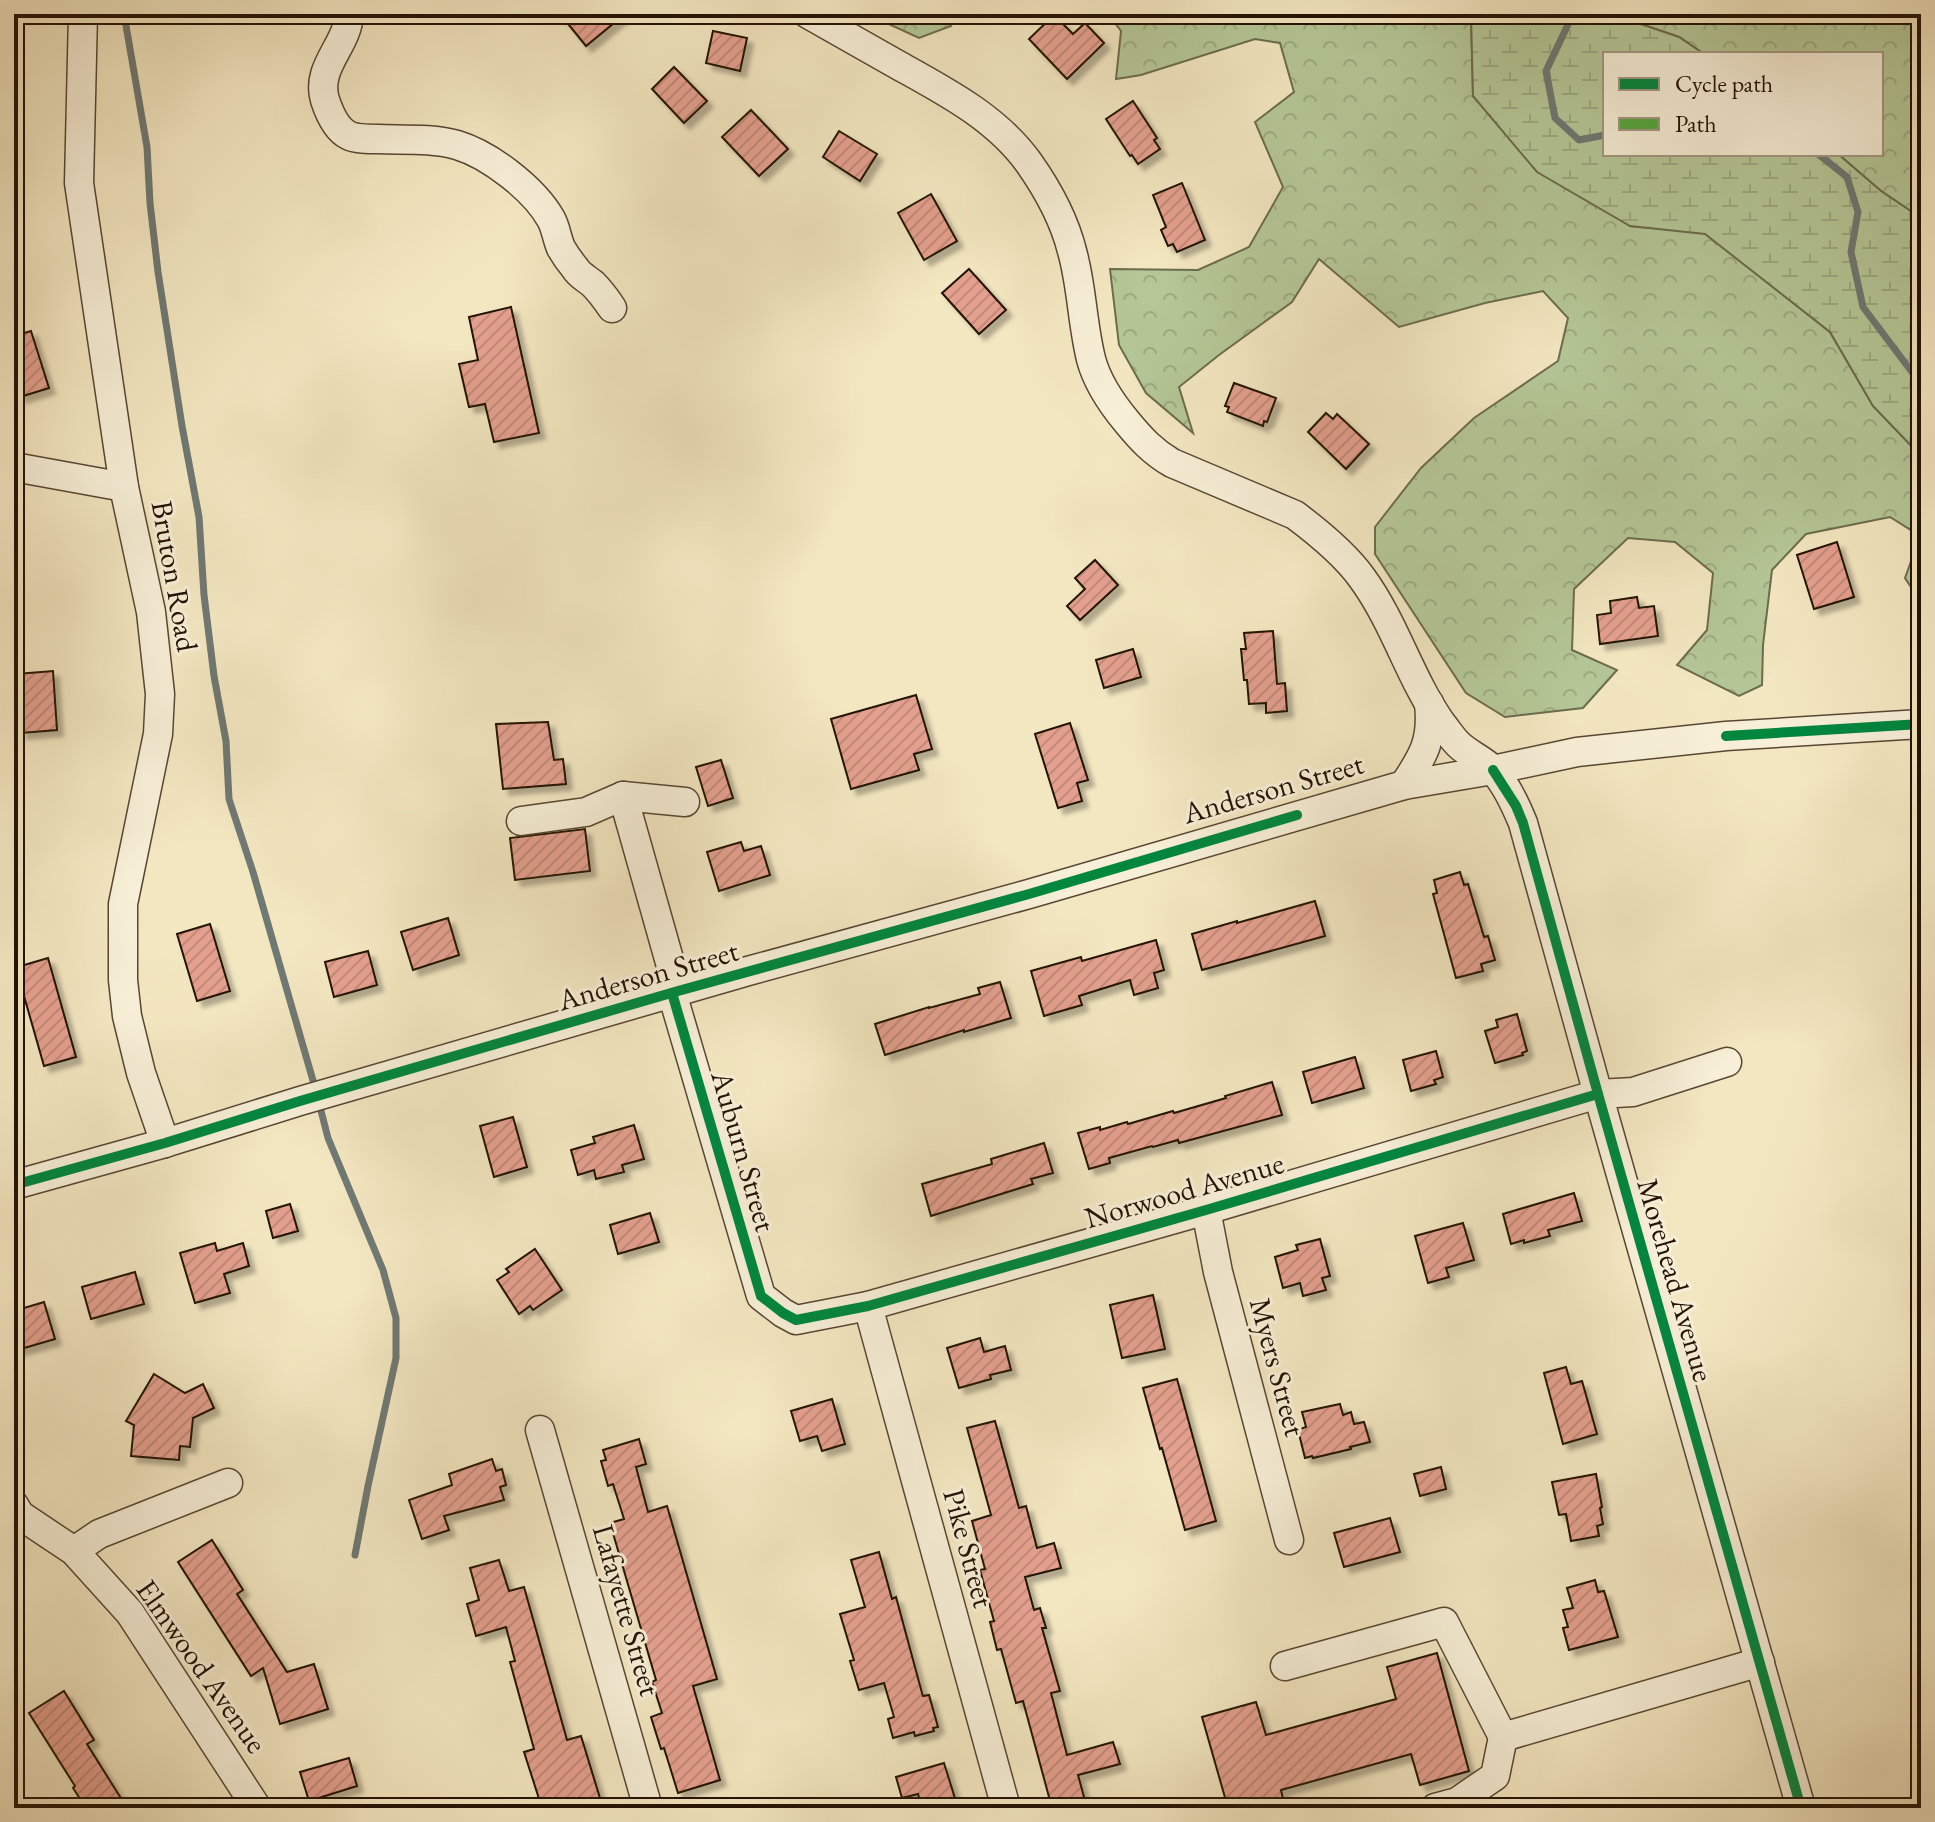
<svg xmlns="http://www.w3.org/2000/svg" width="1935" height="1822" font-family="'EB Garamond',serif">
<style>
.forest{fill:url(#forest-crowns);stroke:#6c6c4e;stroke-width:2}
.wetland{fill:url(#wetland-marsh);stroke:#6c6c4e;stroke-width:2}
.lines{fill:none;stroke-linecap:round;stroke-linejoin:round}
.stream{stroke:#6f7974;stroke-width:7}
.building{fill:url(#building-hatch);stroke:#241204;stroke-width:2;filter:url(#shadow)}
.minor-casing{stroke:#584733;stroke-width:31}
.minor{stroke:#f7efd7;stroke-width:28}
.quiet{stroke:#53a840;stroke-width:8;stroke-dasharray:16 8;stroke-linecap:butt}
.cycleway-casing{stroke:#f7efd7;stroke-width:15}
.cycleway{stroke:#00873e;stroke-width:10}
.labels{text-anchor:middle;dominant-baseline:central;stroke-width:6;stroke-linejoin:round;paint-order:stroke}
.street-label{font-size:30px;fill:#241204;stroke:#f7efd7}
</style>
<defs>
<pattern id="forest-crowns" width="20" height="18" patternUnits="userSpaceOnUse" patternTransform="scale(2)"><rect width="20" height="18" fill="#b5c797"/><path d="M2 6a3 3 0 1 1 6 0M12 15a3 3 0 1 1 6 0" fill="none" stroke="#9caa80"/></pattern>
<pattern id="wetland-marsh" width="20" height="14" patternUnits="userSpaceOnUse" patternTransform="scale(2)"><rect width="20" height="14" fill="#b5c797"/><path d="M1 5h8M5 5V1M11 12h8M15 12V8" fill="none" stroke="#9caa80"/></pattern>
<pattern id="building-hatch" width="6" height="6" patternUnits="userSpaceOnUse" patternTransform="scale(2)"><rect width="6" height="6" fill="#e4a08e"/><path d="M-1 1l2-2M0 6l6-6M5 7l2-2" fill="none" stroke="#c38979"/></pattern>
<filter id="shadow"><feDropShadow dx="6" dy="6" stdDeviation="2" flood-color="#0004"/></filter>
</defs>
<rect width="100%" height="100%" fill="#f3e7c1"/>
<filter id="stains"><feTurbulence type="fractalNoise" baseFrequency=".0025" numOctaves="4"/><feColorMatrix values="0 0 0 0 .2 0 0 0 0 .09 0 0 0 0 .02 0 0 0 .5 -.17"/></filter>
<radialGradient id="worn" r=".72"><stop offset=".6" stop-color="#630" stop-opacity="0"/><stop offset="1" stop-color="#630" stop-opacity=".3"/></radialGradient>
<g class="forest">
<path d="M 867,14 L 943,14 L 951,26 L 919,38 Z"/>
<path d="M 1108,14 L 1471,14 L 1473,96 L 1630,226 L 1705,233 L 1830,332 L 1873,406 L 1921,456 L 1921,602 L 1905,578 L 1920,536 L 1890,517 L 1806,534 L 1772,570 L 1763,645 L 1762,685 L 1739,696 L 1677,665 L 1707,630 L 1713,573 L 1675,542 L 1628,538 L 1574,589 L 1572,650 L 1617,670 L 1583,708 L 1505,717 L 1466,693 L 1375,554 L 1375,527 L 1421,468 L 1474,418 L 1558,361 L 1568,318 L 1543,291 L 1485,303 L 1399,327 L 1319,259 L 1292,302 L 1219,355 L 1179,387 L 1193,433 L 1146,393 L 1119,345 L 1110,269 L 1198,270 L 1249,247 L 1283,187 L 1255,122 L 1294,92 L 1280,43 L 1255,39 L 1141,75 L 1116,79 L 1121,31 Z"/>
<path d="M 1617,14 L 1921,14 L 1921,218 L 1881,191 L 1838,154 L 1881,154 L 1881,54 L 1704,54 L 1679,37 L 1617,16 Z"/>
</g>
<path class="wetland" d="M 1471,14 L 1617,14 L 1617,16 L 1679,37 L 1704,54 L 1605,54 L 1605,154 L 1838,154 L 1881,191 L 1921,218 L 1921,456 L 1873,406 L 1830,332 L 1705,234 L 1630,226 L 1537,172 L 1473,96 Z"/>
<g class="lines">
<g class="stream">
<path d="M 124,14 L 147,147 L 150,203 L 158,272 L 182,426 L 199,517 L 204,595 L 214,676 L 226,741 L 229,799 L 253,872 L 316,1091"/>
<path d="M 1573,14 L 1546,71 L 1555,118 L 1579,140 L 1605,135"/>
<path d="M 1818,154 L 1847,177 L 1858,212 L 1851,252 L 1863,307 L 1921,384"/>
<path d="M 319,1103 L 328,1138 L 383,1270 L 396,1318 L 396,1358 L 368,1486 L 355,1555"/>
</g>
</g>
<g class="building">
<path d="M 560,14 L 625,14 L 586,46 Z"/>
<path d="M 1054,15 L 1073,34 L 1085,23 L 1104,43 L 1067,79 L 1029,39 Z"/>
<path d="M 713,31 L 747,38 L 740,71 L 706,63 Z"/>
<path d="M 674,67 L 707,101 L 684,123 L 652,89 Z"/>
<path d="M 1133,101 L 1157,138 L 1154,140 L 1160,149 L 1138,164 L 1132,155 L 1130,156 L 1106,119 Z"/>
<path d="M 751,110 L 788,149 L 759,176 L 722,137 Z"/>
<path d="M 839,131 L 877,154 L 860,181 L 823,157 Z"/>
<path d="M 1182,183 L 1205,240 L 1177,252 L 1173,244 L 1168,246 L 1161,230 L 1166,227 L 1153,195 Z"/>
<path d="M 931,194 L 957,241 L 924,260 L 898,213 Z"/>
<path d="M 969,269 L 1006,310 L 979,334 L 942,293 Z"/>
<path d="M 511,307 L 539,433 L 494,442 L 485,404 L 469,407 L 459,364 L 478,360 L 469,317 Z"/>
<path d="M 31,331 L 49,388 L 20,397 L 14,378 L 14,336 Z"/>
<path d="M 1234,383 L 1276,398 L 1267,422 L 1264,421 L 1263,426 L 1227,412 L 1229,407 L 1225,406 Z"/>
<path d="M 1326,413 L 1333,419 L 1337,414 L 1369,444 L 1346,469 L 1308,432 Z"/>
<path d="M 1837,542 L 1854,597 L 1814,609 L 1797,555 Z"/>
<path d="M 1095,560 L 1118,585 L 1080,620 L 1067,606 L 1085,589 L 1075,578 Z"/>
<path d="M 1637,597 L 1639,608 L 1654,606 L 1658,636 L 1600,644 L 1597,615 L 1611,613 L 1610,601 Z"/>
<path d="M 1273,631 L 1277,684 L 1285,683 L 1287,711 L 1266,713 L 1266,703 L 1249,704 L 1247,680 L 1244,680 L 1241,649 L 1246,649 L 1244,633 Z"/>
<path d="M 1133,649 L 1141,677 L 1104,688 L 1096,660 Z"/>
<path d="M 53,671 L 57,730 L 21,733 L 17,674 Z"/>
<path d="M 916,695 L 932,749 L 914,754 L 919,770 L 851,789 L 831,719 Z"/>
<path d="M 548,722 L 554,760 L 563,759 L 566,784 L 503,789 L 496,724 Z"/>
<path d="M 1070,723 L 1088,780 L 1077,783 L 1082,801 L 1058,808 L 1035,734 Z"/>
<path d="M 721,760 L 733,798 L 708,806 L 696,767 Z"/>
<path d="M 585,829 L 590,871 L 515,880 L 510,838 Z"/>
<path d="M 741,842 L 744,851 L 761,846 L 770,875 L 719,891 L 707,852 Z"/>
<path d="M 1460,872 L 1464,885 L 1468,884 L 1484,937 L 1488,936 L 1495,960 L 1481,964 L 1483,971 L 1456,978 L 1433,894 L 1437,893 L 1434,880 Z"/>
<path d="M 1315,901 L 1325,936 L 1202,970 L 1192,934 L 1237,921 L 1237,923 Z"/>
<path d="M 448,918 L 459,955 L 413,970 L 401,932 Z"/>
<path d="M 210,924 L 230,991 L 197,1001 L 177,934 Z"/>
<path d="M 1156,940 L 1164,970 L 1154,973 L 1158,988 L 1134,995 L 1130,980 L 1079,996 L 1082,1005 L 1044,1016 L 1031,971 L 1081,957 L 1082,961 Z"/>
<path d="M 368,951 L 377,985 L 334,997 L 325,962 Z"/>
<path d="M 48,958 L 76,1057 L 44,1066 L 22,989 L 14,991 L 14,968 Z"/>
<path d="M 1000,982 L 1011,1018 L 964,1032 L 964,1030 L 885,1055 L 875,1024 L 929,1007 L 929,1008 L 980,994 L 978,988 Z"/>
<path d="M 1517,1014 L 1527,1051 L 1522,1053 L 1523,1055 L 1495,1063 L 1485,1031 L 1498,1027 L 1496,1020 Z"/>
<path d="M 1436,1051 L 1443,1077 L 1434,1080 L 1436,1084 L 1411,1091 L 1403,1060 Z"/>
<path d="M 1355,1057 L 1364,1088 L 1312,1103 L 1303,1072 Z"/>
<path d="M 1272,1082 L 1282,1115 L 1179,1143 L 1178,1140 L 1153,1147 L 1152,1146 L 1109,1158 L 1110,1163 L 1089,1169 L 1078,1133 L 1100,1127 L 1100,1130 L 1127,1122 L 1128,1124 L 1173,1111 L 1174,1113 L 1226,1098 L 1225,1096 Z"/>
<path d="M 513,1117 L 527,1167 L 494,1177 L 480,1126 Z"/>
<path d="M 634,1125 L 644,1159 L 622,1165 L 624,1172 L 596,1179 L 594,1170 L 578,1175 L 571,1150 L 595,1143 L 593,1137 Z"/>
<path d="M 1044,1143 L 1053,1173 L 1031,1179 L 1033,1184 L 931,1216 L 922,1184 L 992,1164 L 991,1159 Z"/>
<path d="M 1574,1193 L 1582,1221 L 1548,1230 L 1550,1236 L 1524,1243 L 1524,1240 L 1511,1244 L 1503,1214 Z"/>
<path d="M 290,1204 L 298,1231 L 273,1238 L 266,1211 Z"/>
<path d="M 650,1213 L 659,1242 L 618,1254 L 610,1225 Z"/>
<path d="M 1463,1223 L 1474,1260 L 1446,1268 L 1449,1277 L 1428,1283 L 1415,1236 Z"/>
<path d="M 1320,1239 L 1330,1276 L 1322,1278 L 1326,1290 L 1303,1296 L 1300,1283 L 1283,1288 L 1275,1257 L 1298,1250 L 1296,1245 Z"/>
<path d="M 215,1243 L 217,1251 L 243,1243 L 249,1266 L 224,1274 L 230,1293 L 195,1303 L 180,1253 Z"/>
<path d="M 535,1249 L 562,1290 L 533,1310 L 530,1306 L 519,1314 L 497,1280 L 509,1272 L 506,1269 Z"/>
<path d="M 135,1272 L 144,1304 L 91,1319 L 82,1287 Z"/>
<path d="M 1153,1295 L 1165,1349 L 1122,1358 L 1110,1305 Z"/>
<path d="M 44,1302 L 55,1339 L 14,1351 L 14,1311 Z"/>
<path d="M 980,1338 L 984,1352 L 1005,1346 L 1011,1370 L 990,1375 L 991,1379 L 959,1388 L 947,1348 Z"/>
<path d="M 1566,1367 L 1571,1384 L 1582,1381 L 1597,1434 L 1563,1444 L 1544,1373 Z"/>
<path d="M 154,1374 L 185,1393 L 203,1384 L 214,1408 L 193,1418 L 190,1447 L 180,1446 L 179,1460 L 131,1456 L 134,1425 L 126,1421 Z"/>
<path d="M 1177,1379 L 1216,1521 L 1185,1530 L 1162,1448 L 1160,1449 L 1143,1388 Z"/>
<path d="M 832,1399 L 845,1444 L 822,1451 L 817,1436 L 800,1441 L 791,1411 Z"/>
<path d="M 1340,1404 L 1343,1415 L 1351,1412 L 1354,1424 L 1364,1422 L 1370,1442 L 1350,1447 L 1351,1449 L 1313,1458 L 1312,1456 L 1305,1458 L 1298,1430 L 1306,1427 L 1302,1412 Z"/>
<path d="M 995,1421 L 1019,1508 L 1026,1506 L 1037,1548 L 1054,1543 L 1061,1568 L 1025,1577 L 1034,1610 L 1040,1608 L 1046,1628 L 1042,1628 L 1060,1691 L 1051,1693 L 1067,1755 L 1113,1742 L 1120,1764 L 1078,1775 L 1087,1808 L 1052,1808 L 1023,1701 L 1016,1703 L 1001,1649 L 997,1650 L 990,1622 L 994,1621 L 980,1570 L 985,1569 L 972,1521 L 991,1515 L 967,1428 Z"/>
<path d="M 639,1439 L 646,1464 L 636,1467 L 648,1512 L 667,1506 L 717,1679 L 693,1686 L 720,1780 L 678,1793 L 664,1748 L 661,1749 L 651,1717 L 662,1713 L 652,1682 L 656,1680 L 610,1523 L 624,1519 L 613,1484 L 608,1486 L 601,1461 L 606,1460 L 603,1450 Z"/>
<path d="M 492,1459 L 496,1471 L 502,1469 L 506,1485 L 500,1487 L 504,1500 L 444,1516 L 449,1530 L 422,1539 L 409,1500 L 452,1485 L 449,1474 Z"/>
<path d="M 1441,1467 L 1446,1489 L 1420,1496 L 1414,1474 Z"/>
<path d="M 1596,1474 L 1602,1507 L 1600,1508 L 1603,1524 L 1597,1526 L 1599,1536 L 1571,1541 L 1566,1514 L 1559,1515 L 1552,1482 Z"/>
<path d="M 1390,1518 L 1400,1552 L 1344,1567 L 1334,1533 Z"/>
<path d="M 212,1540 L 243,1590 L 237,1594 L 287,1672 L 314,1664 L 328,1709 L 280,1724 L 263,1668 L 251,1676 L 178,1562 Z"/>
<path d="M 879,1552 L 892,1599 L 896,1597 L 922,1693 L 923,1696 L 929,1695 L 938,1727 L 933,1728 L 934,1731 L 915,1736 L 914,1732 L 893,1738 L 888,1719 L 894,1717 L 884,1683 L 859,1690 L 850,1661 L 854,1660 L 840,1614 L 865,1607 L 851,1560 Z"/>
<path d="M 499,1560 L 509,1591 L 524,1587 L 567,1740 L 581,1736 L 603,1808 L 542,1808 L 524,1752 L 534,1749 L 510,1662 L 515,1661 L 506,1627 L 476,1636 L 467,1604 L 479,1600 L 470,1568 Z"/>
<path d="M 1595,1580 L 1598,1592 L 1604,1591 L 1618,1637 L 1569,1650 L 1563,1628 L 1568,1627 L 1563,1610 L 1573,1608 L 1567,1588 Z"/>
<path d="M 1437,1653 L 1469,1771 L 1420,1785 L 1411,1754 L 1281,1790 L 1285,1808 L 1228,1808 L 1202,1717 L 1256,1702 L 1266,1735 L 1396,1699 L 1387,1667 Z"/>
<path d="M 64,1691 L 94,1740 L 87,1744 L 127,1808 L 86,1808 L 73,1788 L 75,1786 L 29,1713 Z"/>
<path d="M 349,1758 L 357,1786 L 309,1801 L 300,1772 Z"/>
<path d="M 944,1763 L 958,1808 L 922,1808 L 918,1794 L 902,1798 L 896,1777 Z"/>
</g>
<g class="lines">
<g class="minor-casing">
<g id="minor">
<path d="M 83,14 L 79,183 L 124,487 L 151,612 L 160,694 L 158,734 L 123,904 L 123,980 L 127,1016 L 141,1073 L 165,1143"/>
<path d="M 349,14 C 348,45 315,67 325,100 C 329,112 336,129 348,135 C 355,139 369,139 378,139 C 403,140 432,138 457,145 C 490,155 534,189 551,219 C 556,228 557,239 561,248 C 565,255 570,262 575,268 C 579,275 587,279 593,284 C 600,291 606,299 612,308"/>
<path d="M 808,14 C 838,31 868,48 898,65 C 945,91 997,118 1029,163 C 1048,190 1064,219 1072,251 C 1082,286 1082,323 1091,359 C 1097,382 1112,404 1127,422 C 1141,439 1153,452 1172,463 L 1295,515 C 1319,533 1345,554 1362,578 C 1395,623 1410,679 1442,724 C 1447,730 1452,738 1458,744 C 1468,754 1482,759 1492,769 C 1505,782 1516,806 1523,823 L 1598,1094 L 1801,1808"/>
<path d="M 14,467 L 124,487"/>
<path d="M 1404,785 C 1424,755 1433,740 1429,703"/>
<path d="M 521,821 L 586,812 L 623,796"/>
<path d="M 678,991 L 623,796 L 685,802"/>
<path d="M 672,993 L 761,1296 L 783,1313 L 796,1320 L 868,1306 L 1206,1210 L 1598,1094 L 1633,1092 L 1727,1062"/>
<path d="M 14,1185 L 165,1143 L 300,1101 L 748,971 L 1029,894 L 1404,785 L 1493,770 L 1577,752 L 1726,736 L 1921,724"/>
<path d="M 1206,1210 L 1218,1272 L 1289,1540"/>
<path d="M 868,1306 L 1006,1808"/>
<path d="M 540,1430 L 648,1808"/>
<path d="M 14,1505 L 20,1515 L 74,1551 L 130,1613 L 257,1808"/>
<path d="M 74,1551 L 99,1534 L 228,1483"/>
<path d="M 1285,1666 L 1444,1622 L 1503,1737"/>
<path d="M 1435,1808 L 1457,1802 L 1495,1776 L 1503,1737 L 1760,1662"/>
</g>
</g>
<use href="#minor" class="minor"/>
<path class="quiet" d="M 1457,1802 L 1457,1808"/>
<g class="cycleway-casing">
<g id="cycleway">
<path d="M 1726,736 L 1921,724"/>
<path d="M 1493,770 L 1516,806 L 1523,823 L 1598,1094 L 1801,1808"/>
<path d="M 672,993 L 761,1296 L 783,1313 L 796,1320 L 868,1306 L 1206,1210 L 1598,1094"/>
<path d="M 14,1185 L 165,1143 L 300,1101 L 678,991 L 1029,894 L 1297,815"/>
</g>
</g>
<use href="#cycleway" class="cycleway"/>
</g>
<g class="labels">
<g class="street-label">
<text transform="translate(175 576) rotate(80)">Bruton Road</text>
<text transform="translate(1273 788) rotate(-16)">Anderson Street</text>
<text transform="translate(648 975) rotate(-16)">Anderson Street</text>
<text transform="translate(744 1151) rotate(74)">Auburn Street</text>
<text transform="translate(1184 1190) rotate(-16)">Norwood Avenue</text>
<text transform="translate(1676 1280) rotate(74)">Morehead Avenue</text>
<text transform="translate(1278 1367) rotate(75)">Myers Street</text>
<text transform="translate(969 1548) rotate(75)">Pike Street</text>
<text transform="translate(627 1610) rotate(74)">Lafayette Street</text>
<text transform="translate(202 1666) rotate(55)">Elmwood Avenue</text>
</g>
</g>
<rect width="1935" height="1822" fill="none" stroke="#f3e7c1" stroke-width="48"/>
<rect x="16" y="16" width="1903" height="1790" fill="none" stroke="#241204" stroke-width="4"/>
<rect x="24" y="24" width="1887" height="1774" fill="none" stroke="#241204" stroke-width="2"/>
<rect x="1603" y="52" width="280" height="104" fill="#f7efd7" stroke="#a39783" stroke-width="2"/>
<rect x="1619" y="78" width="40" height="12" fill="#00873e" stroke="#a39783" stroke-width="2"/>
<text x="1675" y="92" font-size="24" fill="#241204">Cycle path</text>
<rect x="1619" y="118" width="40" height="12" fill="#53a840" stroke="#a39783" stroke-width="2"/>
<text x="1675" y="132" font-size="24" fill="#241204">Path</text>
<rect width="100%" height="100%" filter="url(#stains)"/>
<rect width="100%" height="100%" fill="url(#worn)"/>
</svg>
